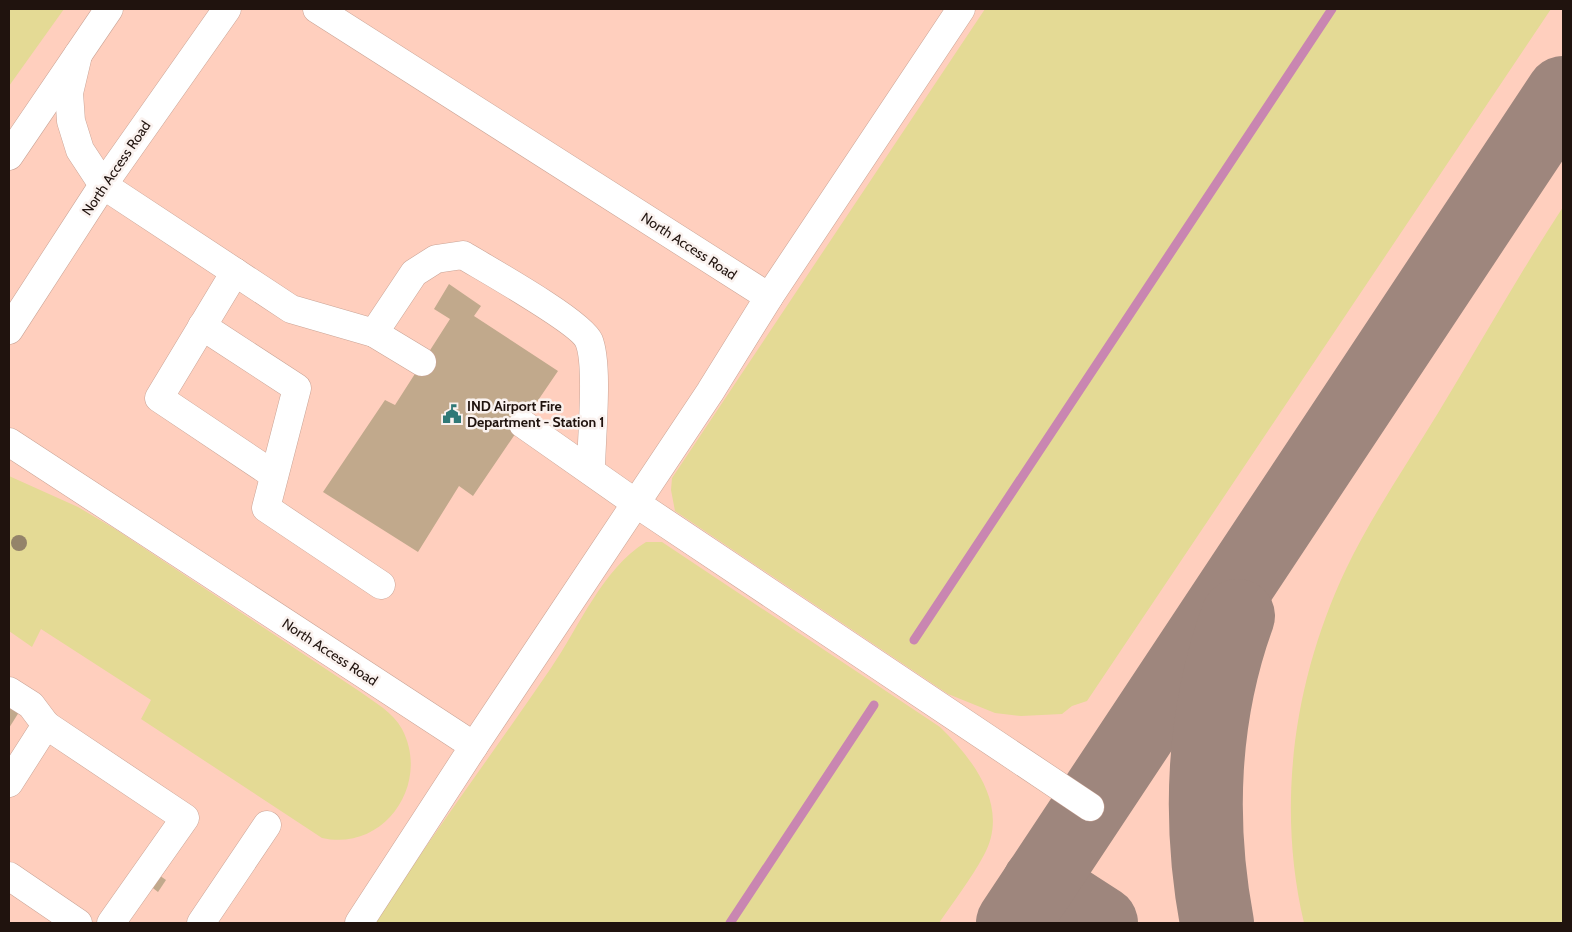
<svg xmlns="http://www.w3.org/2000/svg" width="1572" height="932" font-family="Cabin,sans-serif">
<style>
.built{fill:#ffcfbe}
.green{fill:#e4da95}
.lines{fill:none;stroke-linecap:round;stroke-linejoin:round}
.stream{stroke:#c986b1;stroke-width:9}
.taxiway{stroke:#9e867d;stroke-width:74}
.building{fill:#c1a98c}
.minor-casing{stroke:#caa496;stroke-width:29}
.minor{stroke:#fff;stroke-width:28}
.tree{fill:#94836a}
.labels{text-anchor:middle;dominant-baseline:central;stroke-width:5;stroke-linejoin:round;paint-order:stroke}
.street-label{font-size:14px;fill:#20130e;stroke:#faf2ef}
.poi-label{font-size:14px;font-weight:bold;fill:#20130e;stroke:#faf2ef;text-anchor:start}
</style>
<rect width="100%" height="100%" fill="#ffdfd3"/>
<rect class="built" x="9" y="9" width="1554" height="914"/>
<g class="green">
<path d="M 9,9 L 64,9 L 9,86 Z"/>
<path d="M 985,9 L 1551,9 L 1087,701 L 1072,706 L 1062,714 L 1021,716 L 995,713 L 948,694 L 675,511 L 671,490 L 672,478 Z"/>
<path d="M 1563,207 L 1563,923 L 1304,923 C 1276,804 1294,679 1346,569 C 1372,515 1407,464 1438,413 C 1480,344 1519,274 1563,207 Z"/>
<path d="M 9,476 L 78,507 L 115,529 L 359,691 C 374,702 393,712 402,729 C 431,784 384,852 322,838 L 141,719 L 151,700 L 41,629 L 32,647 L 9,631 Z"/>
<path d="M 646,542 L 662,542 L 940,727 C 974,760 1010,807 984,855 C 971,879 954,901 939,923 L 375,923 C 431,836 493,753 551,668 C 579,627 603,568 646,542 Z"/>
</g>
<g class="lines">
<g class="stream">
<path d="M 914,640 L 1332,9"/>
<path d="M 730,923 L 874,705"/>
</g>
<g class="taxiway">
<path d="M 1039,883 L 1101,923"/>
<path d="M 1013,923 L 1563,93"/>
<path d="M 1217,923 C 1198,821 1202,715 1238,616"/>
</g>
</g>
<g class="building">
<path d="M 449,284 L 481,306 L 474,316 L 558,371 L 473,496 L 459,486 L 418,552 L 323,492 L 385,400 L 395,405 L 450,319 L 434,309 Z"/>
<path d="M 9,701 L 21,709 L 9,728 Z"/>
<path d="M 153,871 L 166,880 L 158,892 L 145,882 Z"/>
</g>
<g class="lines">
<g class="minor-casing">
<g id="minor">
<path d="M 317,9 L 769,297 L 961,9"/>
<path d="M 78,55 L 69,93 L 71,121 L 80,150 L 103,185 L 291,309 L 374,333 L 422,362"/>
<path d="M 9,156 L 109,9"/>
<path d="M 235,272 L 159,398 L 274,475"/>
<path d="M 202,326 L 297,388 L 266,508 L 381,585"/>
<path d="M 9,330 L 103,185 L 227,9"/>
<path d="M 374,333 L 414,273 L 436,259 L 463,255 C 486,269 581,322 589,341 C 599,366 591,441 591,471"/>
<path d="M 523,424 L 637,504 L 1090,807"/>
<path d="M 9,442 L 474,746 L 359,923"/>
<path d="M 9,691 L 31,705 L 46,725"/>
<path d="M 474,746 L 710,392 L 769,297"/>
<path d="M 9,783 L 46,725 L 185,818 L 111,923"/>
<path d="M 9,876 L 78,923"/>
<path d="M 201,923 L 267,825"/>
</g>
</g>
<use href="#minor" class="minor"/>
</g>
<circle class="tree" cx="19" cy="543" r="8"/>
<defs>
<g id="civic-bare" transform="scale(1.5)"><path d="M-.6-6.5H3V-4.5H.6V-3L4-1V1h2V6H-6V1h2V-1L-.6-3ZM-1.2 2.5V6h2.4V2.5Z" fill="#307977" stroke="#faf2ef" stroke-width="2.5" paint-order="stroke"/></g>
</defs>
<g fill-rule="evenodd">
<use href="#civic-bare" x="452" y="414"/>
</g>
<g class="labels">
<g class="street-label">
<text transform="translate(116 168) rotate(-56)">North Access Road</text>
<text transform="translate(689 246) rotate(33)">North Access Road</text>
<text transform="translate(330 652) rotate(33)">North Access Road</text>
</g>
<g class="poi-label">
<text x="467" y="406">IND Airport Fire<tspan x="467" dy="16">Department - Station 1</tspan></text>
</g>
</g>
<rect width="1572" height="932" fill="none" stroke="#20130e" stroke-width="20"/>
</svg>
